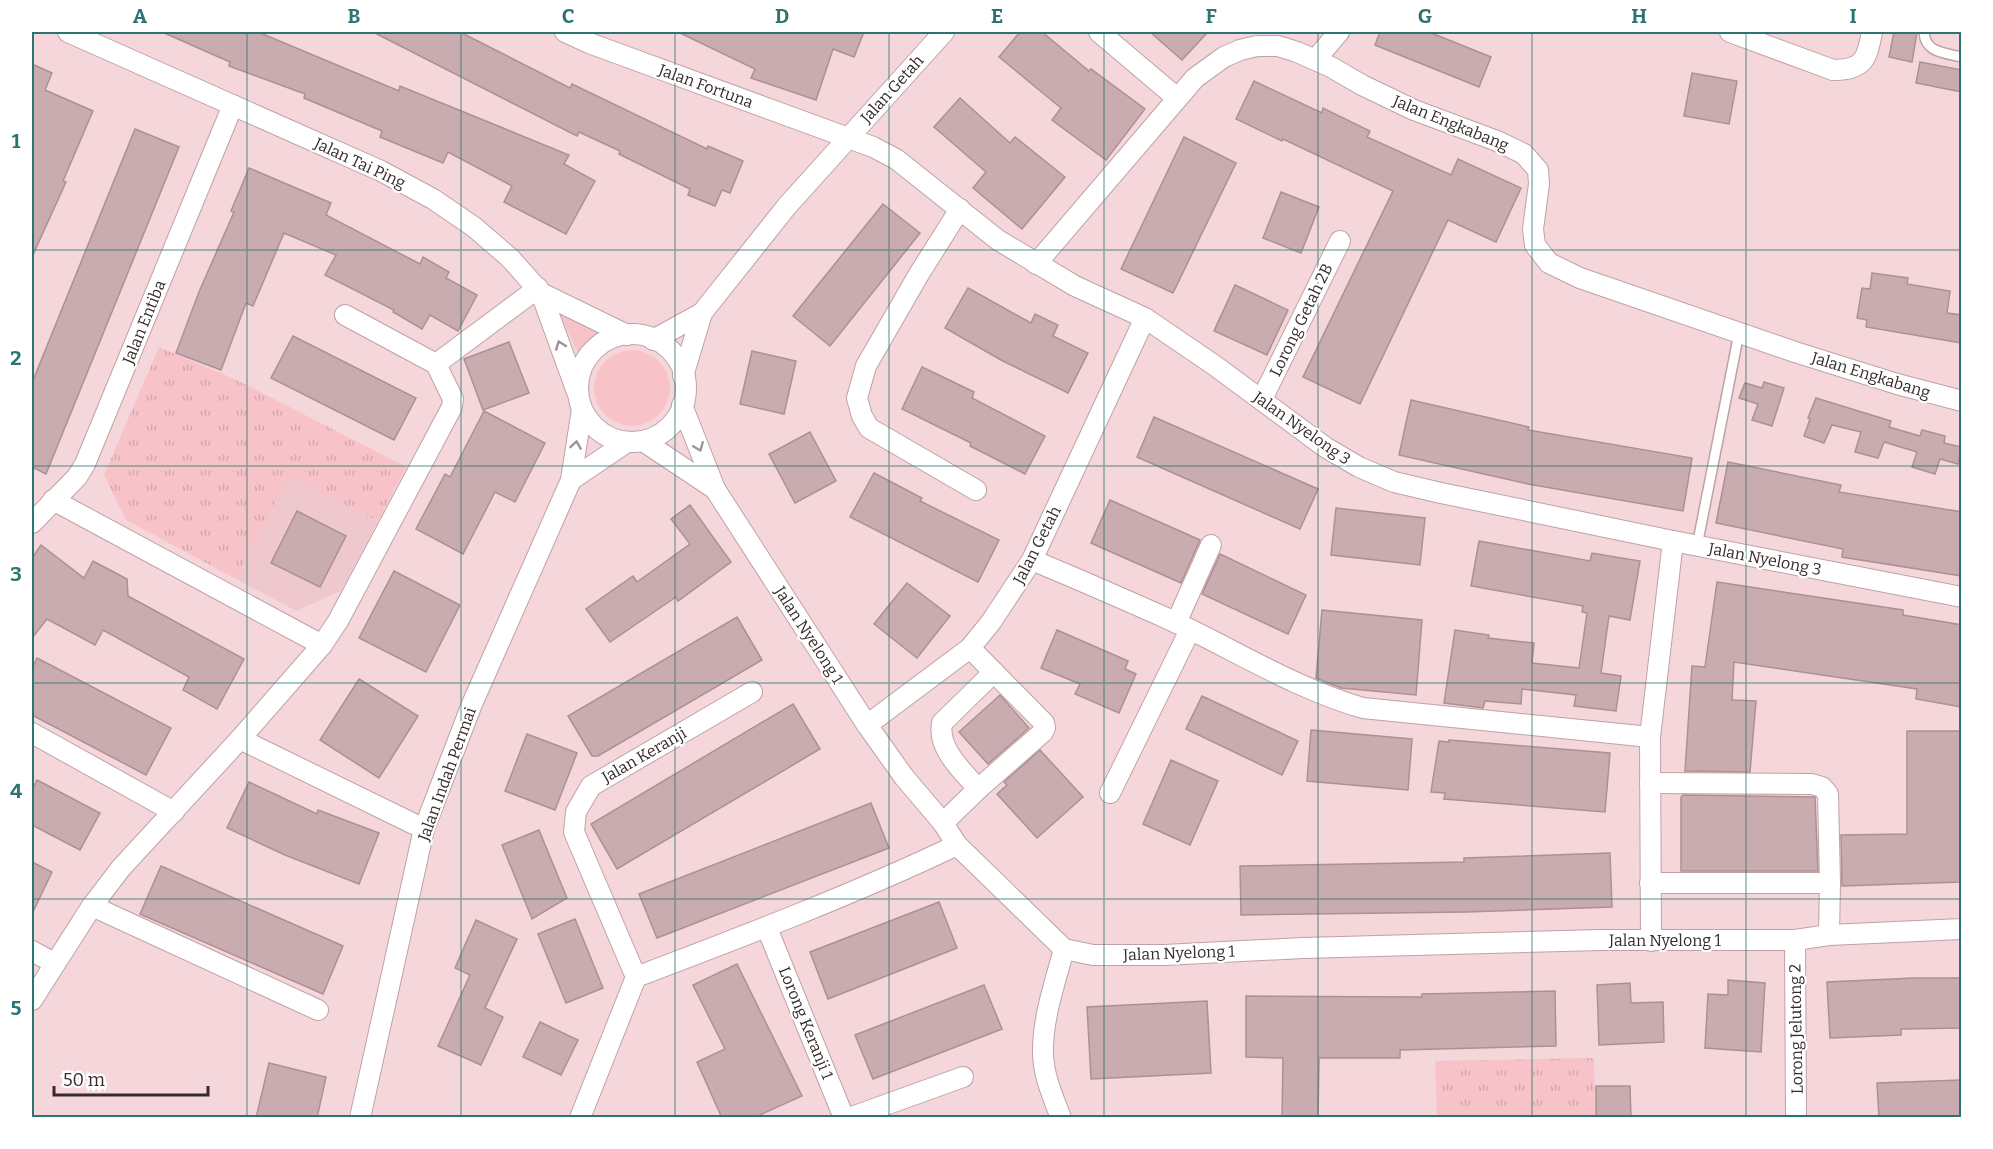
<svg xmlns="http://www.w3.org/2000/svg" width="1993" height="1149" font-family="Bitter,serif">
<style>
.built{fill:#eec8cc}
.grass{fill:#f7c3c9}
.park{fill:url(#park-tufts)}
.building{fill:#c9acaf;stroke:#ac9093;stroke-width:1.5}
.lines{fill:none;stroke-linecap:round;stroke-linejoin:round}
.service-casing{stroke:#bfa2a5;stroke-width:12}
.minor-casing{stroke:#bfa2a5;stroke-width:22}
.service{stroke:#fff;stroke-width:9}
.minor{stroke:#fff;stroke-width:20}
.oneway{stroke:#9a9596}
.grid{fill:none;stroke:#2b7471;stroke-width:1.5;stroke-opacity:0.55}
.labels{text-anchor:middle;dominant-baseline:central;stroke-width:4.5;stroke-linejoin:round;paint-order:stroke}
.street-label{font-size:16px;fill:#362b2c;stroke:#fff}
.neatline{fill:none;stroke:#2b7471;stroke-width:2}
.grid-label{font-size:20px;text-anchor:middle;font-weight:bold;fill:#2b7471}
</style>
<defs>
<pattern id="park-tufts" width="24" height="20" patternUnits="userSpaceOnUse" patternTransform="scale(1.5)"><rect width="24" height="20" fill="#f7c3c9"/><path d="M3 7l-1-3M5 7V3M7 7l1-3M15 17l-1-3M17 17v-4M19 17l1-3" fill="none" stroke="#d4a8ad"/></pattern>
</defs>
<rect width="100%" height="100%" fill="#f5d7db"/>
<path class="built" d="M 289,475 L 378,521 L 341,591 L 296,611 L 236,579 Z"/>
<g class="grass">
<path d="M 558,311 L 599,334 L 579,355 Z"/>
<circle cx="632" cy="388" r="38"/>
</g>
<g class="park">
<path d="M 159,347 L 237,380 L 406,467 L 378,521 L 289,476 L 236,579 L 126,520 L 104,475 Z"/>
<path d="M 1594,1058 L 1595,1117 L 1437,1117 L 1435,1061 Z"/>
</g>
<g class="building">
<path d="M 162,32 L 258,32 L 399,91 L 400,86 L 569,155 L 564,164 L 595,181 L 566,234 L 504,202 L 512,186 L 448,152 L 443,163 L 380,137 L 382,131 L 304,98 L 305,94 L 229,66 L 230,62 Z"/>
<path d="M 373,32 L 460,32 L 570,88 L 572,84 L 707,149 L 708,146 L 743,161 L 730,193 L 722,190 L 715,206 L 688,195 L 690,189 L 619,154 L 620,151 L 579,132 L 577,136 Z"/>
<path d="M 678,32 L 864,32 L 854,57 L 833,49 L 816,100 L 751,78 L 755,69 Z"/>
<path d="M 1020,32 L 1042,32 L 1089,71 L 1091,69 L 1145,109 L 1106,160 L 1052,120 L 1061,108 L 999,57 Z"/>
<path d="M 1150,32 L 1208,32 L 1182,60 Z"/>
<path d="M 1380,32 L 1429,32 L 1491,57 L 1479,87 L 1375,45 Z"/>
<path d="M 1894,32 L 1917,32 L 1912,62 L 1889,57 Z"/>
<path d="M 1920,62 L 1962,70 L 1962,92 L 1916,83 Z"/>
<path d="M 32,64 L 52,73 L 45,90 L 93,111 L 63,181 L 66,182 L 32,257 Z"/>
<path d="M 1692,73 L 1737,81 L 1729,124 L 1684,116 Z"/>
<path d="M 1254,81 L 1322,113 L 1323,108 L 1370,131 L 1367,137 L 1451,175 L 1458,159 L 1521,188 L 1496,242 L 1448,220 L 1360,404 L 1303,377 L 1393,191 L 1283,139 L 1282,141 L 1236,119 Z"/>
<path d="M 960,98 L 1010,143 L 1015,137 L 1065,177 L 1022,229 L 973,188 L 986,172 L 934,127 Z"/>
<path d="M 135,129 L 179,147 L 46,474 L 32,467 L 32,383 Z"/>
<path d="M 1184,137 L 1236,163 L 1173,293 L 1121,269 Z"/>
<path d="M 249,168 L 331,203 L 326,215 L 420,264 L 423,257 L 449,272 L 446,278 L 477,295 L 458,331 L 430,315 L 422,329 L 393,312 L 394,310 L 325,275 L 336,255 L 284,233 L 253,306 L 246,303 L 221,370 L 176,353 L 199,292 L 234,212 L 231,211 Z"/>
<path d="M 1281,192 L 1319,207 L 1301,253 L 1263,238 Z"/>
<path d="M 883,204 L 920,233 L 830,346 L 793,316 Z"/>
<path d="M 1872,273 L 1908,278 L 1907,284 L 1950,291 L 1947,313 L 1962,315 L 1962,343 L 1866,327 L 1867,320 L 1857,318 L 1862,288 L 1870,289 Z"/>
<path d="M 1235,285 L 1288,310 L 1267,355 L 1214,331 Z"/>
<path d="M 968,288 L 1031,323 L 1035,314 L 1058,325 L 1053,336 L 1088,353 L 1068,393 L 1001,360 L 945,328 Z"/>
<path d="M 293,336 L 416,398 L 394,440 L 271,378 Z"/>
<path d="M 509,342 L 529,393 L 483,410 L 464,359 Z"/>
<path d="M 752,351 L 796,361 L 784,414 L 740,404 Z"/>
<path d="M 922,367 L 974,392 L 972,398 L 1045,436 L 1025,474 L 970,446 L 971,443 L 902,409 Z"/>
<path d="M 1764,382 L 1784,388 L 1772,426 L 1752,420 L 1758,404 L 1739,398 L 1745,383 L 1762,388 Z"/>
<path d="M 1816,398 L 1891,421 L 1889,427 L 1920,436 L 1922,430 L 1945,436 L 1944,443 L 1962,447 L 1958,464 L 1940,459 L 1935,474 L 1912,467 L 1917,452 L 1884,442 L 1878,458 L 1855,452 L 1861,432 L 1832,425 L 1824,443 L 1804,436 L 1810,419 L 1808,418 Z"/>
<path d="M 1411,400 L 1529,427 L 1528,430 L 1692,458 L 1683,511 L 1528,484 L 1399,455 Z"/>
<path d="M 484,411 L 545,443 L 515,502 L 495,492 L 463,554 L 416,529 L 445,474 L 450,477 Z"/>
<path d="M 1154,417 L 1318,489 L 1300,529 L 1137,457 Z"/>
<path d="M 810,432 L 836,481 L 795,503 L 769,454 Z"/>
<path d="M 1728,462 L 1841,485 L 1839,492 L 1962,512 L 1962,576 L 1842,557 L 1843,549 L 1716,523 Z"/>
<path d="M 874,473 L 922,498 L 920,501 L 999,540 L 978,582 L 850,517 Z"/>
<path d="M 1110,500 L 1200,540 L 1181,583 L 1091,543 Z"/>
<path d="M 690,505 L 731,562 L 678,601 L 676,597 L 610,642 L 586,609 L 633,576 L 637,582 L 690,544 L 671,519 Z"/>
<path d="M 1336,508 L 1425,518 L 1420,565 L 1331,555 Z"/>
<path d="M 297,511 L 346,536 L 320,587 L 271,563 Z"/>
<path d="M 1479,541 L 1590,561 L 1592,553 L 1640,561 L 1630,620 L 1609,616 L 1601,673 L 1621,676 L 1616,711 L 1574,706 L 1576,695 L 1522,689 L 1521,704 L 1485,701 L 1483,708 L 1444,703 L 1455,630 L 1489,635 L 1488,638 L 1534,643 L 1532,663 L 1579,668 L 1587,613 L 1582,612 L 1583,606 L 1471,586 Z"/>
<path d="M 41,545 L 84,578 L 93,561 L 127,579 L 128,596 L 244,659 L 217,709 L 183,690 L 189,677 L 103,630 L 95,645 L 47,619 L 32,638 L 32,558 Z"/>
<path d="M 1220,554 L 1306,595 L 1288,634 L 1202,594 Z"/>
<path d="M 394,571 L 460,605 L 426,672 L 359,638 Z"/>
<path d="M 1717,582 L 1903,610 L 1903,615 L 1962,625 L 1962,707 L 1916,699 L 1917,689 L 1734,662 L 1732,700 L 1756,701 L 1750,772 L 1685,771 L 1692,666 L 1705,667 Z"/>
<path d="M 907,583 L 950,616 L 917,658 L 874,624 Z"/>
<path d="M 1322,610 L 1422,620 L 1416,695 L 1341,688 L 1316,678 Z"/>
<path d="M 737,617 L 762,660 L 598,756 L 592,756 L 568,716 Z"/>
<path d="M 1057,630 L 1128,661 L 1125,669 L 1136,674 L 1119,713 L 1075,694 L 1080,684 L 1041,668 Z"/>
<path d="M 37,658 L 171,728 L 146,775 L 32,715 L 32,669 Z"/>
<path d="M 359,679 L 418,716 L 379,778 L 320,740 Z"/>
<path d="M 1000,695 L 1029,728 L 988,764 L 959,732 Z"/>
<path d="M 1202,696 L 1298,741 L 1282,775 L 1186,729 Z"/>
<path d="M 793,704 L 820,749 L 617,869 L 591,824 Z"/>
<path d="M 1311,730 L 1412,739 L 1408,790 L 1307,781 Z"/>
<path d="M 1907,731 L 1962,731 L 1962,882 L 1842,886 L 1841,835 L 1907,834 Z"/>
<path d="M 527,734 L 577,753 L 555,810 L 505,791 Z"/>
<path d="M 1449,740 L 1610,753 L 1605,812 L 1444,799 L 1445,793 L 1431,792 L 1439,741 L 1449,742 Z"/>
<path d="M 1040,750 L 1083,797 L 1037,838 L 997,794 L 1007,785 L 1004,782 Z"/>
<path d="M 1171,760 L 1218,781 L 1190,845 L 1143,824 Z"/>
<path d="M 37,780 L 100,813 L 80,850 L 32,825 L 32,790 Z"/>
<path d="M 249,782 L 317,814 L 318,810 L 379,833 L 359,884 L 285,855 L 227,828 Z"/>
<path d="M 1683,795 L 1815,797 L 1818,871 L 1681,871 L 1681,797 Z"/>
<path d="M 871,803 L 889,848 L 657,938 L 639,894 Z"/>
<path d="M 539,830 L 567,898 L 532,919 L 502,845 Z"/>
<path d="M 1610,853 L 1612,907 L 1466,912 L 1241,915 L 1240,866 L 1464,862 L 1464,858 Z"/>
<path d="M 32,862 L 52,872 L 32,914 Z"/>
<path d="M 161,866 L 343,946 L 323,994 L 140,914 Z"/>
<path d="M 939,902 L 957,948 L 828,999 L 810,952 Z"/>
<path d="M 575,919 L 603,988 L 566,1003 L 538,934 Z"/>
<path d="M 476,920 L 517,939 L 485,1008 L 503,1017 L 481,1065 L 438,1046 L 470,975 L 455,968 Z"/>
<path d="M 737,964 L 802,1096 L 753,1118 L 722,1118 L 697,1062 L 725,1049 L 693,985 Z"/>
<path d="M 1914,978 L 1962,978 L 1962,1028 L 1901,1029 L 1901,1035 L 1830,1038 L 1827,982 Z"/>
<path d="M 1728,980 L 1765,983 L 1761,1052 L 1705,1048 L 1708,994 L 1728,995 Z"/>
<path d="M 1630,983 L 1631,1003 L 1663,1002 L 1664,1042 L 1599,1045 L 1597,985 Z"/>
<path d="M 984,985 L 1002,1029 L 873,1079 L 855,1035 Z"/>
<path d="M 1555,991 L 1556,1046 L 1400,1050 L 1400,1058 L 1319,1058 L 1318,1118 L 1282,1118 L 1283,1058 L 1246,1057 L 1246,996 L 1422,997 L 1422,994 Z"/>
<path d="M 1207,1001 L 1211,1073 L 1091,1079 L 1087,1007 Z"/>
<path d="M 540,1022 L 578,1040 L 561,1075 L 523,1057 Z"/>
<path d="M 269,1063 L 326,1077 L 317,1118 L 256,1118 Z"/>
<path d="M 1962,1080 L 1962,1118 L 1879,1118 L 1877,1083 Z"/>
<path d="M 1596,1086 L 1630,1086 L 1631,1118 L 1596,1118 Z"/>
</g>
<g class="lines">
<g class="service-casing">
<g id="service">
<path d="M 1924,32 C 1925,53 1945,53 1962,57"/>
<path d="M 1697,546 L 1739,333"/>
</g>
</g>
<g class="minor-casing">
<g id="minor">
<path d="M 68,32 L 381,171 L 433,199 L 474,227 L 510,258 L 541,293 L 627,335"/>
<path d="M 565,32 L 589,43 L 873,147 L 896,159 L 998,240 L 1075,286 L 1145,318 L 1214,365 L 1325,447 L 1359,467 L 1394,482 L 1441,493 L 1673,541 L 1962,597"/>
<path d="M 1099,32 L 1177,98"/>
<path d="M 1730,32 L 1833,70 C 1864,70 1867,59 1872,32"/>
<path d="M 1315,60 L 1339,32"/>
<path d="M 960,209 L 919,274 L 866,366 L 857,398 L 862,416 L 869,428 L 976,490"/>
<path d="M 1036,264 L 1195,78 L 1224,57 L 1240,50 L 1257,46 L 1278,46 L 1297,52 L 1331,67 L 1362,85 L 1414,110 L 1497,141 L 1524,154 L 1538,170 L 1539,184 L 1533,229 L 1535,245 L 1549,263 L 1580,278 L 1795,352 L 1897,384 L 1962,401"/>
<path d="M 541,293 L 577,392"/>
<circle cx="632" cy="388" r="54"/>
<path d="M 653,340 L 702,313"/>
<path d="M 436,364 L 538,288"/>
<path d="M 683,376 L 702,313 L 787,206 L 944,32"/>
<path d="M 1262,399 L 1340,241"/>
<path d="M 682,405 L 715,489"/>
<path d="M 643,441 L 715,489 L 867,725 L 904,777 L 943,823 L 957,845 L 1064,949 L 1093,955 L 1164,955 L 1303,948 L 1601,940 L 1795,940 L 1829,935 L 1962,929"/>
<path d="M 571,480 L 627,442"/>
<path d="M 53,500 L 322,645"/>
<path d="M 32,523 L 77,477 L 85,464 L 233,105"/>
<path d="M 1032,560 C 1080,580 1128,601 1175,622 C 1238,652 1297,689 1363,708 L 1650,737"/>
<path d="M 1176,623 L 1211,545"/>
<path d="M 867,725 L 970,648 L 991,622 L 1032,560 L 1145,318"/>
<path d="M 32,733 L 174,812"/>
<path d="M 240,739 L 424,829"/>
<path d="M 978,789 C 963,771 937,749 942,723 L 994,672"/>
<path d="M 1110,793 L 1190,630"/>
<path d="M 943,823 L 978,789 L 1043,732 L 1045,728 L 1044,723 L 970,648"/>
<path d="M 1650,883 L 1830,883 L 1828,794 L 1822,787 L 1812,784 L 1650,783"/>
<path d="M 92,906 L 318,1010"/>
<path d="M 767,928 L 844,1118"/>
<path d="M 1829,935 L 1830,883"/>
<path d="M 1795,940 L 1796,1118"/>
<path d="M 1651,941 L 1650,737 L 1673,541"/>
<path d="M 32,951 L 54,963"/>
<path d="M 636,977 L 574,832 L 576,812 L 591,786 L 752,692"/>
<path d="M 32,1000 L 92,906 L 121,868 L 240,739 L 322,645 L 338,621 L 452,407 L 453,399 L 436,364 L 345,315"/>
<path d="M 360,1118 L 424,829 L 472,704 L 571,480 L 582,409"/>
<path d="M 580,1118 L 636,977 C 744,936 852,895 957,845"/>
<path d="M 849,1118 L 963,1077"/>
<path d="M 1061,1118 C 1053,1097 1044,1077 1043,1055 C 1042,1019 1055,983 1064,949"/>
</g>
</g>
<use href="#service" class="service"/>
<use href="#minor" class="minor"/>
</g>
<defs><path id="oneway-chevron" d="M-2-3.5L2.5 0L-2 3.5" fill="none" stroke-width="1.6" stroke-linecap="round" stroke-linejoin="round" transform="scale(1.5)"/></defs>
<g class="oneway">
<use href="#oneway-chevron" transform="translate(560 345) rotate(-110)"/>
<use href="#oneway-chevron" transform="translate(576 445) rotate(-81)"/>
<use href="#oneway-chevron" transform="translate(699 447) rotate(68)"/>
</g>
<path class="grid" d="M 247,32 L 247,1118M 461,32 L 461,1118M 675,32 L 675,1118M 889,32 L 889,1118M 1104,32 L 1104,1118M 1318,32 L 1318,1118M 1532,32 L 1532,1118M 1746,32 L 1746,1118M 32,250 L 1962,250M 32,466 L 1962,466M 32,683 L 1962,683M 32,899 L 1962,899"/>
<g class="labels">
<g class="street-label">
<text transform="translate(706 86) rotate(20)">Jalan Fortuna</text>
<text transform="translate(892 89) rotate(-48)">Jalan Getah</text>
<text transform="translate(1451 123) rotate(22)">Jalan Engkabang</text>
<text transform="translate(360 163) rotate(25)">Jalan Tai Ping</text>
<text transform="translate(1301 320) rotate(-64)">Lorong Getah 2B</text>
<text transform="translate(144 322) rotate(-68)">Jalan Entiba</text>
<text transform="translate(1871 375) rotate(17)">Jalan Engkabang</text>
<text transform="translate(1302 428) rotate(35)">Jalan Nyelong 3</text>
<text transform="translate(1037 545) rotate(-63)">Jalan Getah</text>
<text transform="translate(1765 559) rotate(11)">Jalan Nyelong 3</text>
<text transform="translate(809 635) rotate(57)">Jalan Nyelong 1</text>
<text transform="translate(644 755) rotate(-30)">Jalan Keranji</text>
<text transform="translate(447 774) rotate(-70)">Jalan Indah Permai</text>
<text x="1665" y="940">Jalan Nyelong 1</text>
<text transform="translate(1179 953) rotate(-2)">Jalan Nyelong 1</text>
<text transform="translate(806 1023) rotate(68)">Lorong Keranji 1</text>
<text transform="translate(1796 1029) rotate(-91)">Lorong Jelutong 2</text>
</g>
</g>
<rect width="1993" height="1149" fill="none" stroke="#ffffff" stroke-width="66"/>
<path d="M54 1086v9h154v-9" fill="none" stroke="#362b2c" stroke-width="3"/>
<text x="63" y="1086" font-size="18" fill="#362b2c" stroke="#ffffff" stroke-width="4.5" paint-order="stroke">50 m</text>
<rect x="33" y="33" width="1927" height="1083" class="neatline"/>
<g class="grid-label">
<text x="140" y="23">A</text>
<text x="354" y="23">B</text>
<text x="568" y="23">C</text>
<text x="782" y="23">D</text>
<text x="997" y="23">E</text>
<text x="1211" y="23">F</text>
<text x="1425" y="23">G</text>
<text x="1639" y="23">H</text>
<text x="1853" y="23">I</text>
<text x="16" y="148">1</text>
<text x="16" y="365">2</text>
<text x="16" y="581">3</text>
<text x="16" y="798">4</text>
<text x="16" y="1015">5</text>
</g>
</svg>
